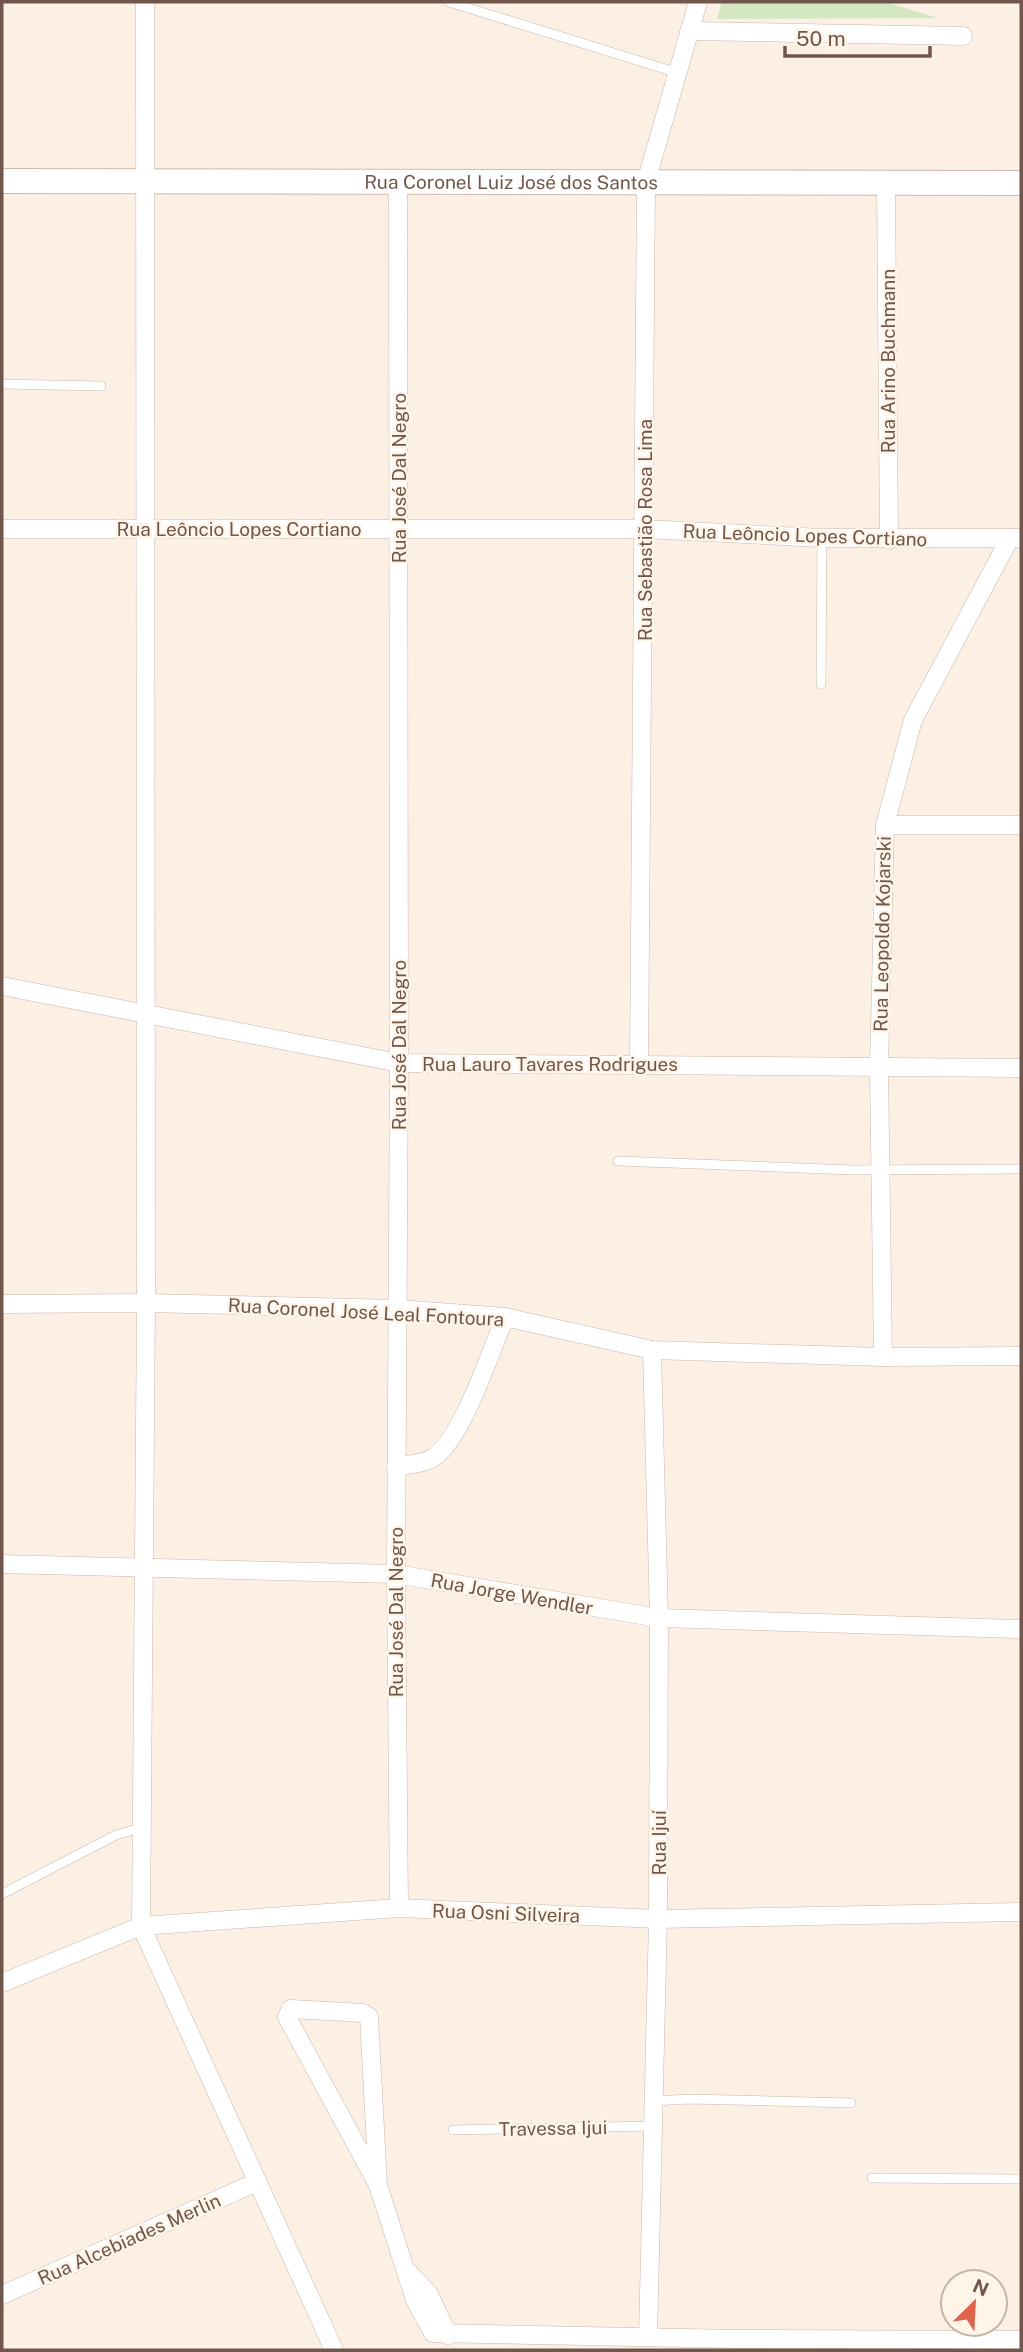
<svg xmlns="http://www.w3.org/2000/svg" width="1023" height="2352" font-family="'Public Sans',sans-serif">
<style>
.green{fill:#d3e7c2}
.lines{fill:none;stroke-linecap:round;stroke-linejoin:round}
.service-casing{stroke:#cbb7aa;stroke-width:10}
.minor-casing{stroke:#cbb7aa;stroke-width:19}
.secondary-casing{stroke:#d0b8aa;stroke-width:26}
.service{stroke:#fff;stroke-width:9}
.minor{stroke:#fff;stroke-width:18}
.secondary{stroke:#fff;stroke-width:24}
.labels{text-anchor:middle;dominant-baseline:central;stroke-width:5;stroke-linejoin:round;paint-order:stroke}
.street-label{font-size:19px;fill:#71564b;stroke:#fef4e8}
</style>
<rect width="100%" height="100%" fill="#fbf0e3"/>
<path class="green" d="M 722,2 L 885,2 L 938,18 L 717,19 Z"/>
<g class="lines">
<g class="service-casing">
<g id="service">
<path d="M 449,2 L 675,72"/>
<path d="M 2,384 L 101,386"/>
<path d="M 821,684 L 822,538"/>
<path d="M 618,1161 L 852,1170 L 1021,1169"/>
<path d="M 2,1894 L 116,1835 L 141,1828"/>
<path d="M 654,2101 L 689,2099 L 851,2103"/>
<path d="M 453,2130 L 653,2126"/>
<path d="M 872,2178 L 1021,2179"/>
</g>
</g>
<g class="minor-casing">
<g id="minor">
<path d="M 145,2 L 146,1303 L 141,1926 L 334,2350"/>
<path d="M 689,31 L 963,36"/>
<path d="M 398,182 L 399,1063 L 396,1574 L 399,1908"/>
<path d="M 886,183 L 889,540"/>
<path d="M 2,529 L 645,529 L 822,538 L 1021,538"/>
<path d="M 885,825 L 1021,825"/>
<path d="M 2,986 L 399,1063 L 1021,1068"/>
<path d="M 639,1065 L 646,182 L 698,2"/>
<path d="M 2,1304 L 146,1303 L 398,1309 L 505,1317 L 652,1350 L 883,1357 L 1021,1356"/>
<path d="M 883,1357 L 879,1067 L 885,825 L 913,720 L 1010,538"/>
<path d="M 396,1467 C 408,1464 424,1464 433,1458 C 462,1439 491,1351 505,1317"/>
<path d="M 2,1564 L 396,1574 L 659,1618 L 1021,1629"/>
<path d="M 2,1983 L 141,1926 L 399,1908 L 658,1919 L 1021,1912"/>
<path d="M 378,2185 L 369,2017 L 363,2013 L 291,2009 L 287,2017 L 378,2185 L 415,2300 L 433,2333 L 737,2339 L 1021,2340"/>
<path d="M 409,2273 L 429,2294 L 448,2335"/>
<path d="M 2,2295 L 257,2182"/>
<path d="M 648,2337 L 658,1919 L 659,1618 L 652,1350"/>
</g>
</g>
<g class="secondary-casing">
<g id="secondary">
<path id="s1" d="M 2,181 L 1021,183"/>
</g>
</g>
<use href="#service" class="service"/>
<use href="#minor" class="minor"/>
<use href="#secondary" class="secondary"/>
</g>
<g class="labels">
<g class="street-label">
<text stroke="none"><textPath href="#s1" startOffset="509">Rua Coronel Luiz José dos Santos</textPath></text>
<text transform="translate(888 361) rotate(-90)">Rua Arino Buchmann</text>
<text transform="translate(399 478) rotate(-90)">Rua José Dal Negro</text>
<text x="239" y="529">Rua Leôncio Lopes Cortiano</text>
<text transform="translate(645 530) rotate(-90)">Rua Sebastião Rosa Lima</text>
<text transform="translate(805 535) rotate(2)">Rua Leôncio Lopes Cortiano</text>
<text transform="translate(882 934) rotate(-89)">Rua Leopoldo Kojarski</text>
<text transform="translate(399 1045) rotate(-90)">Rua José Dal Negro</text>
<text x="550" y="1064">Rua Lauro Tavares Rodrigues</text>
<text transform="translate(366 1312) rotate(3)">Rua Coronel José Leal Fontoura</text>
<text transform="translate(512 1594) rotate(10)">Rua Jorge Wendler</text>
<text transform="translate(396 1612) rotate(-90)">Rua José Dal Negro</text>
<text transform="translate(659 1843) rotate(-90)">Rua Ijuí</text>
<text transform="translate(506 1913) rotate(2)">Rua Osni Silveira</text>
<text transform="translate(553 2128) rotate(-1)">Travessa Ijui</text>
<text transform="translate(129 2239) rotate(-24)">Rua Alcebiades Merlin</text>
</g>
</g>
<rect width="1023" height="2352" fill="none" stroke="#71564b" stroke-width="7"/>
<g transform="translate(974 2303) rotate(24)"><circle r="33" fill="#fef4e8" stroke="#c6b5a9" stroke-width="2"/>
<path d="M0-5L12 26L0 18L-12 26Z" fill="#dd654f"/>
<text y="-10" font-size="19" font-weight="bold" text-anchor="middle" fill="#71564b">N</text>
</g>
<path d="M785 46v10h145v-10" fill="none" stroke="#71564b" stroke-width="3.5"/>
<text x="796" y="46" font-size="21" fill="#71564b" stroke="#fef4e8" stroke-width="5" paint-order="stroke">50 m</text>
</svg>
